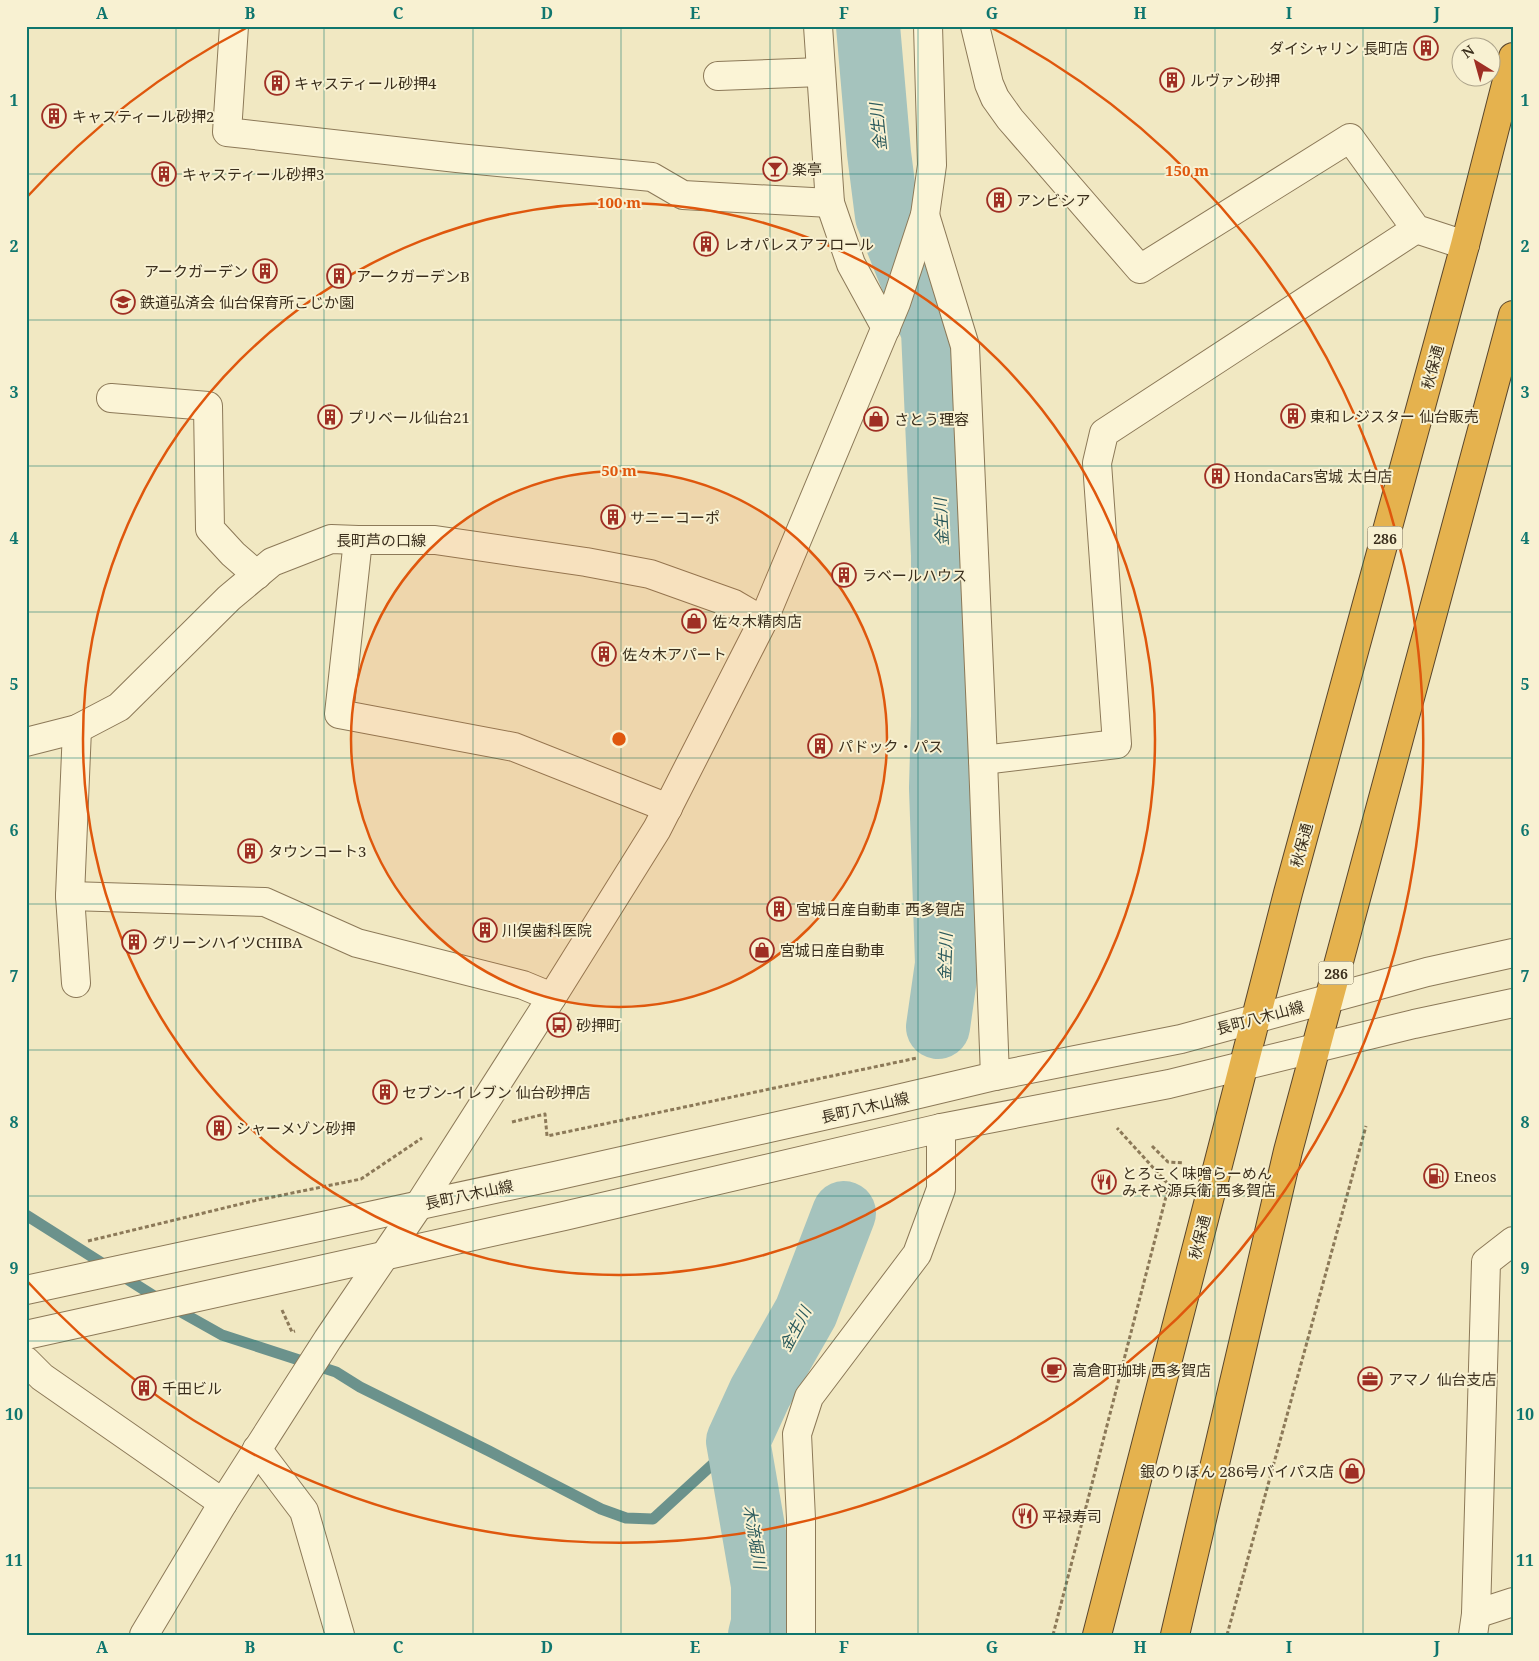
<svg xmlns="http://www.w3.org/2000/svg" width="1539" height="1661" font-family="'Noto Serif','Noto Sans JP',serif">
<style>
.lines{fill:none;stroke-linecap:round;stroke-linejoin:round}
.stream{stroke:#6b928c;stroke-width:11}
.river{stroke:#a5c3bd;stroke-width:64}
.minor-casing{stroke:#8c7958;stroke-width:30}
.highway-casing{stroke:#5a462c;stroke-width:30}
.path{stroke:#8c7958;stroke-width:3;stroke-dasharray:4 2.5;stroke-linecap:butt}
.minor{stroke:#fbf4d6;stroke-width:28}
.highway{stroke:#e5b24e;stroke-width:28}
.grid{fill:none;stroke:#0f766e;stroke-width:1;stroke-opacity:0.55}
.ring{fill:none;stroke:#df570d;stroke-width:2.5}
.labels{text-anchor:middle;dominant-baseline:central;stroke-width:4;stroke-linejoin:round;paint-order:stroke}
.shield{fill:#f8f1d2;stroke:#746953;stroke-width:1}
.shield-label{font-size:14px;font-weight:bold;fill:#3b2f1d}
.poi-label{font-size:15px;fill:#3b2f1d;stroke:#f8f1d2;text-anchor:start}
.street-label{font-size:15px;fill:#3b2f1d;stroke:#f8f1d2}
.water-label{font-size:16px;font-style:italic;fill:#2b5a5c;stroke:#f8f1d2}
.centre{fill:#df570d;stroke:#f8f1d2;stroke-width:2.5}
.ring-label{font-size:15px;text-anchor:middle;font-weight:bold;fill:#df570d;stroke:#f8f1d2;stroke-width:4;stroke-linejoin:round;paint-order:stroke}
.neatline{fill:none;stroke:#0f766e;stroke-width:2}
.grid-label{font-size:16px;text-anchor:middle;font-weight:bold;fill:#0f766e}
</style>
<rect width="100%" height="100%" fill="#f1e8c2"/>
<g class="lines">
<path class="stream" d="M 26,1215 L 165,1303 L 222,1335 L 336,1372 L 360,1387 L 489,1451 L 601,1509 L 626,1518 L 653,1519 L 738,1441"/>
<g class="river">
<path d="M 868,26 L 879,153 L 887,216 L 933,331 L 943,555 L 943,716 L 941,788 L 947,964 L 938,1027"/>
<path d="M 760,1635 L 763,1623 L 763,1585 L 738,1441 L 760,1393 L 806,1312 L 844,1213"/>
</g>
<g class="minor-casing">
<g id="minor">
<path d="M 234,26 L 227,132 L 457,158 L 652,177 L 683,195 L 830,203"/>
<path d="M 818,26 L 830,203 L 851,264 L 886,328"/>
<path d="M 975,26 L 989,84 L 995,98 L 1010,119 L 1140,269 L 1350,138 L 1416,229 L 1465,245"/>
<path d="M 718,76 L 821,72"/>
<path d="M 925,215 L 965,346 L 983,760 L 995,1076"/>
<path d="M 111,398 L 208,406 L 210,529 L 233,554 L 257,575"/>
<path d="M 358,540 L 339,714 L 514,747 L 668,808"/>
<path d="M 26,742 L 77,729 L 119,707 L 229,598 L 272,562 L 331,539 L 358,540 L 435,540 L 586,562 L 650,574 L 734,604 L 763,621"/>
<path d="M 983,760 L 1117,744 L 1097,463 L 1104,433 L 1416,229"/>
<path d="M 70,896 L 265,902 L 357,943 L 523,985 L 552,997"/>
<path d="M 76,983 L 70,896 L 77,729"/>
<path d="M 26,1290 L 555,1176 L 885,1102 L 995,1076 L 1181,1039 L 1427,972 L 1513,953"/>
<path d="M 26,1335 L 564,1216 L 941,1128 L 1169,1084 L 1414,1024 L 1513,1003"/>
<path d="M 26,1361 L 42,1377 L 223,1503"/>
<path d="M 257,1449 L 304,1511 L 340,1635"/>
<path d="M 1476,1614 L 1513,1602"/>
<path d="M 144,1635 L 223,1503 L 328,1339 L 419,1205 L 552,997 L 657,829 L 763,621 L 896,303 L 925,215 L 932,165 L 928,26"/>
<path d="M 801,1635 L 801,1519 L 797,1434 L 809,1397 L 917,1254 L 941,1189 L 941,1128"/>
<path d="M 1473,1635 L 1476,1614 L 1486,1262 L 1513,1241"/>
</g>
</g>
<g class="highway-casing">
<g id="highway">
<path d="M 1097,1635 L 1288,893 L 1465,245 L 1513,57"/>
<path d="M 1175,1635 L 1288,1151 L 1513,315"/>
</g>
</g>
<g class="path">
<path d="M 512,1122 L 545,1114 L 547,1136 L 917,1058"/>
<path d="M 1152,1146 L 1168,1162 L 1184,1163"/>
<path d="M 88,1241 L 253,1201 L 361,1179 L 422,1138"/>
<path d="M 282,1310 L 292,1332 L 295,1331"/>
<path d="M 1053,1635 L 1169,1185 L 1117,1128"/>
<path d="M 1227,1635 L 1366,1126"/>
</g>
<use href="#minor" class="minor"/>
<use href="#highway" class="highway"/>
</g>
<path class="grid" d="M 176,26 L 176,1635M 324,26 L 324,1635M 473,26 L 473,1635M 621,26 L 621,1635M 770,26 L 770,1635M 918,26 L 918,1635M 1066,26 L 1066,1635M 1215,26 L 1215,1635M 1363,26 L 1363,1635M 26,174 L 1513,174M 26,320 L 1513,320M 26,466 L 1513,466M 26,612 L 1513,612M 26,758 L 1513,758M 26,904 L 1513,904M 26,1050 L 1513,1050M 26,1196 L 1513,1196M 26,1341 L 1513,1341M 26,1488 L 1513,1488"/>
<circle cx="619" cy="739" r="268" fill="#df570d" fill-opacity=".12"/>
<g class="ring">
<circle cx="619" cy="739" r="268"/>
<circle cx="619" cy="739" r="536"/>
<path d="M27 197A803 803 0 0 1 248 27M990 27A803 803 0 1 1 27 1281"/>
</g>
<defs>
<g id="building-ring" transform="scale(1.25)"><circle r="9.5" fill="#f8f1d2" stroke="#9f2f24" stroke-width="1.5"/><path d="M-4-6H4V6H1V3H-1V6H-4ZM-2.5-4.3h1.7v1.8h-1.7ZM.8-4.3h1.7v1.8H.8ZM-2.5-1h1.7V.8h-1.7ZM.8-1h1.7V.8H.8Z" fill="#9f2f24"/></g>
<g id="bar-ring" transform="scale(1.25)"><circle r="9.5" fill="#f8f1d2" stroke="#9f2f24" stroke-width="1.5"/><path d="M-6-5H6L.8 .8V4.5H3.5V6h-7V4.5H-.8V.8Z" fill="#9f2f24"/></g>
<g id="school-ring" transform="scale(1.25)"><circle r="9.5" fill="#f8f1d2" stroke="#9f2f24" stroke-width="1.5"/><path d="M0-5L7-2L0 1L-7-2ZM-4 1L0 2.5L4 1V4Q0 6-4 4Z" fill="#9f2f24"/></g>
<g id="shop-ring" transform="scale(1.25)"><circle r="9.5" fill="#f8f1d2" stroke="#9f2f24" stroke-width="1.5"/><path d="M-5-2.5h2.3a2.7 3.5 0 0 1 5.4 0H5L5.5 6h-11ZM-1.5-2.5h3a1.5 2.3 0 0 0-3 0Z" fill="#9f2f24"/></g>
<g id="bus-ring" transform="scale(1.25)"><circle r="9.5" fill="#f8f1d2" stroke="#9f2f24" stroke-width="1.5"/><path d="M-5-6H5V4H4V6H2V4H-2V6H-4V4H-5ZM-3.5-4V0h7V-4ZM-3.5 1.2v1.5H-2V1.2ZM2 1.2v1.5H3.5V1.2Z" fill="#9f2f24"/></g>
<g id="fuel-ring" transform="scale(1.25)"><circle r="9.5" fill="#f8f1d2" stroke="#9f2f24" stroke-width="1.5"/><path d="M-5.5-6h7V0h2V4h1.3V-2.5L3-4.5l.8-.8L6-3V5H2.5V1h-1V6h-7ZM-4.2-4.7v3.2H.2V-4.7Z" fill="#9f2f24"/></g>
<g id="restaurant-ring" transform="scale(1.25)"><circle r="9.5" fill="#f8f1d2" stroke="#9f2f24" stroke-width="1.5"/><path d="M-5-6h1v4h1v-4h1v4h1v-4h1v5L-1.5 .5V6h-2V.5L-5-1ZM5-6V6H3V1.5H1.5Q1.5-4 5-6Z" fill="#9f2f24"/></g>
<g id="cafe-ring" transform="scale(1.25)"><circle r="9.5" fill="#f8f1d2" stroke="#9f2f24" stroke-width="1.5"/><path d="M-5.5-4.5H6V0H3Q3 3.5 0 3.5H-2.5Q-5.5 3.5-5.5 0ZM3-3.2v2h1.7v-2ZM-6 4.5H4V6H-6Z" fill="#9f2f24"/></g>
<g id="office-ring" transform="scale(1.25)"><circle r="9.5" fill="#f8f1d2" stroke="#9f2f24" stroke-width="1.5"/><path d="M-6-3h4V-5.5h4V-3h4V5H-6ZM-1-4.5V-3h2v-1.5ZM-6 0V1H6V0Z" fill="#9f2f24"/></g>
</defs>
<g fill-rule="evenodd">
<use href="#building-ring" x="1426" y="48"/>
<use href="#building-ring" x="1172" y="80"/>
<use href="#building-ring" x="277" y="83"/>
<use href="#building-ring" x="54" y="116"/>
<use href="#bar-ring" x="775" y="169"/>
<use href="#building-ring" x="164" y="174"/>
<use href="#building-ring" x="999" y="200"/>
<use href="#building-ring" x="706" y="244"/>
<use href="#building-ring" x="265" y="271"/>
<use href="#building-ring" x="339" y="276"/>
<use href="#school-ring" x="123" y="302"/>
<use href="#building-ring" x="1293" y="416"/>
<use href="#building-ring" x="330" y="417"/>
<use href="#shop-ring" x="876" y="419"/>
<use href="#building-ring" x="1217" y="476"/>
<use href="#building-ring" x="613" y="517"/>
<use href="#building-ring" x="844" y="575"/>
<use href="#shop-ring" x="694" y="621"/>
<use href="#building-ring" x="604" y="654"/>
<use href="#building-ring" x="820" y="746"/>
<use href="#building-ring" x="250" y="851"/>
<use href="#building-ring" x="779" y="909"/>
<use href="#building-ring" x="485" y="930"/>
<use href="#building-ring" x="134" y="942"/>
<use href="#shop-ring" x="762" y="950"/>
<use href="#bus-ring" x="559" y="1025"/>
<use href="#building-ring" x="385" y="1092"/>
<use href="#building-ring" x="219" y="1128"/>
<use href="#fuel-ring" x="1436" y="1176"/>
<use href="#restaurant-ring" x="1104" y="1182"/>
<use href="#cafe-ring" x="1054" y="1370"/>
<use href="#office-ring" x="1370" y="1379"/>
<use href="#building-ring" x="144" y="1388"/>
<use href="#shop-ring" x="1352" y="1471"/>
<use href="#restaurant-ring" x="1025" y="1516"/>
</g>
<g class="labels">
<g class="shield">
<rect x="1367.5" y="526.5" width="35" height="23" rx="4"/>
<rect x="1318.5" y="961.5" width="35" height="23" rx="4"/>
</g>
<g class="shield-label">
<text x="1385" y="538">286</text>
<text x="1336" y="973">286</text>
</g>
<g class="poi-label">
<text x="1408" y="48" text-anchor="end">ダイシャリン 長町店</text>
<text x="1190" y="80">ルヴァン砂押</text>
<text x="294" y="83">キャスティール砂押4</text>
<text x="72" y="116">キャスティール砂押2</text>
<text x="792" y="169">楽亭</text>
<text x="182" y="174">キャスティール砂押3</text>
<text x="1016" y="200">アンビシア</text>
<text x="724" y="244">レオパレスアフロール</text>
<text x="248" y="271" text-anchor="end">アークガーデン</text>
<text x="356" y="276">アークガーデンB</text>
<text x="140" y="302">鉄道弘済会 仙台保育所こじか園</text>
<text x="1310" y="416">東和レジスター 仙台販売</text>
<text x="348" y="417">プリベール仙台21</text>
<text x="894" y="419">さとう理容</text>
<text x="1234" y="476">HondaCars宮城 太白店</text>
<text x="630" y="517">サニーコーポ</text>
<text x="862" y="575">ラベールハウス</text>
<text x="712" y="621">佐々木精肉店</text>
<text x="622" y="654">佐々木アパート</text>
<text x="838" y="746">パドック・パス</text>
<text x="268" y="851">タウンコート3</text>
<text x="796" y="909">宮城日産自動車 西多賀店</text>
<text x="502" y="930">川俣歯科医院</text>
<text x="152" y="942">グリーンハイツCHIBA</text>
<text x="780" y="950">宮城日産自動車</text>
<text x="576" y="1025">砂押町</text>
<text x="402" y="1092">セブン-イレブン 仙台砂押店</text>
<text x="236" y="1128">シャーメゾン砂押</text>
<text x="1122" y="1173">とろこく味噌らーめん<tspan x="1122" dy="17">みそや源兵衛 西多賀店</tspan></text>
<text x="1454" y="1176">Eneos</text>
<text x="1072" y="1370">高倉町珈琲 西多賀店</text>
<text x="1388" y="1379">アマノ 仙台支店</text>
<text x="162" y="1388">千田ビル</text>
<text x="1334" y="1471" text-anchor="end">銀のりぼん 286号バイパス店</text>
<text x="1042" y="1516">平禄寿司</text>
</g>
<g class="street-label">
<text transform="translate(1432 367) rotate(-75)">秋保通</text>
<text x="381" y="540">長町芦の口線</text>
<text transform="translate(1301 845) rotate(-75)">秋保通</text>
<text transform="translate(1260 1017) rotate(-15)">長町八木山線</text>
<text transform="translate(865 1107) rotate(-13)">長町八木山線</text>
<text transform="translate(469 1194) rotate(-12)">長町八木山線</text>
<text transform="translate(1199 1237) rotate(-76)">秋保通</text>
</g>
<g class="water-label">
<text transform="translate(878 127) rotate(-96)">金生川</text>
<text transform="translate(941 522) rotate(-93)">金生川</text>
<text transform="translate(945 957) rotate(-88)">金生川</text>
<text transform="translate(795 1329) rotate(-62)">金生川</text>
<text transform="translate(755 1537) rotate(80)">木流堀川</text>
</g>
</g>
<circle cx="619" cy="739" r="8" class="centre"/>
<g class="ring-label">
<text x="1187" y="176">150 m</text>
<text x="619" y="208">100 m</text>
<text x="619" y="476">50 m</text>
</g>
<rect width="1539" height="1661" fill="none" stroke="#f8f1d2" stroke-width="55"/>
<g transform="translate(1476 62) rotate(323)"><circle r="24" fill="#f8f1d2" stroke="#aca38a"/>
<path d="M0-4L9 19L0 12L-9 19Z" fill="#9f2f24"/>
<text y="-8" font-size="14" font-weight="bold" text-anchor="middle" fill="#3b2f1d">N</text>
</g>
<rect x="28" y="28" width="1484" height="1606" class="neatline"/>
<g class="grid-label">
<text x="102" y="19">A</text>
<text x="250" y="19">B</text>
<text x="398" y="19">C</text>
<text x="547" y="19">D</text>
<text x="695" y="19">E</text>
<text x="844" y="19">F</text>
<text x="992" y="19">G</text>
<text x="1140" y="19">H</text>
<text x="1289" y="19">I</text>
<text x="1437" y="19">J</text>
<text x="14" y="106">1</text>
<text x="1525" y="106">1</text>
<text x="14" y="252">2</text>
<text x="1525" y="252">2</text>
<text x="14" y="398">3</text>
<text x="1525" y="398">3</text>
<text x="14" y="544">4</text>
<text x="1525" y="544">4</text>
<text x="14" y="690">5</text>
<text x="1525" y="690">5</text>
<text x="14" y="836">6</text>
<text x="1525" y="836">6</text>
<text x="14" y="982">7</text>
<text x="1525" y="982">7</text>
<text x="14" y="1128">8</text>
<text x="1525" y="1128">8</text>
<text x="14" y="1274">9</text>
<text x="1525" y="1274">9</text>
<text x="14" y="1420">10</text>
<text x="1525" y="1420">10</text>
<text x="14" y="1566">11</text>
<text x="1525" y="1566">11</text>
<text x="102" y="1653">A</text>
<text x="250" y="1653">B</text>
<text x="398" y="1653">C</text>
<text x="547" y="1653">D</text>
<text x="695" y="1653">E</text>
<text x="844" y="1653">F</text>
<text x="992" y="1653">G</text>
<text x="1140" y="1653">H</text>
<text x="1289" y="1653">I</text>
<text x="1437" y="1653">J</text>
</g>
</svg>
